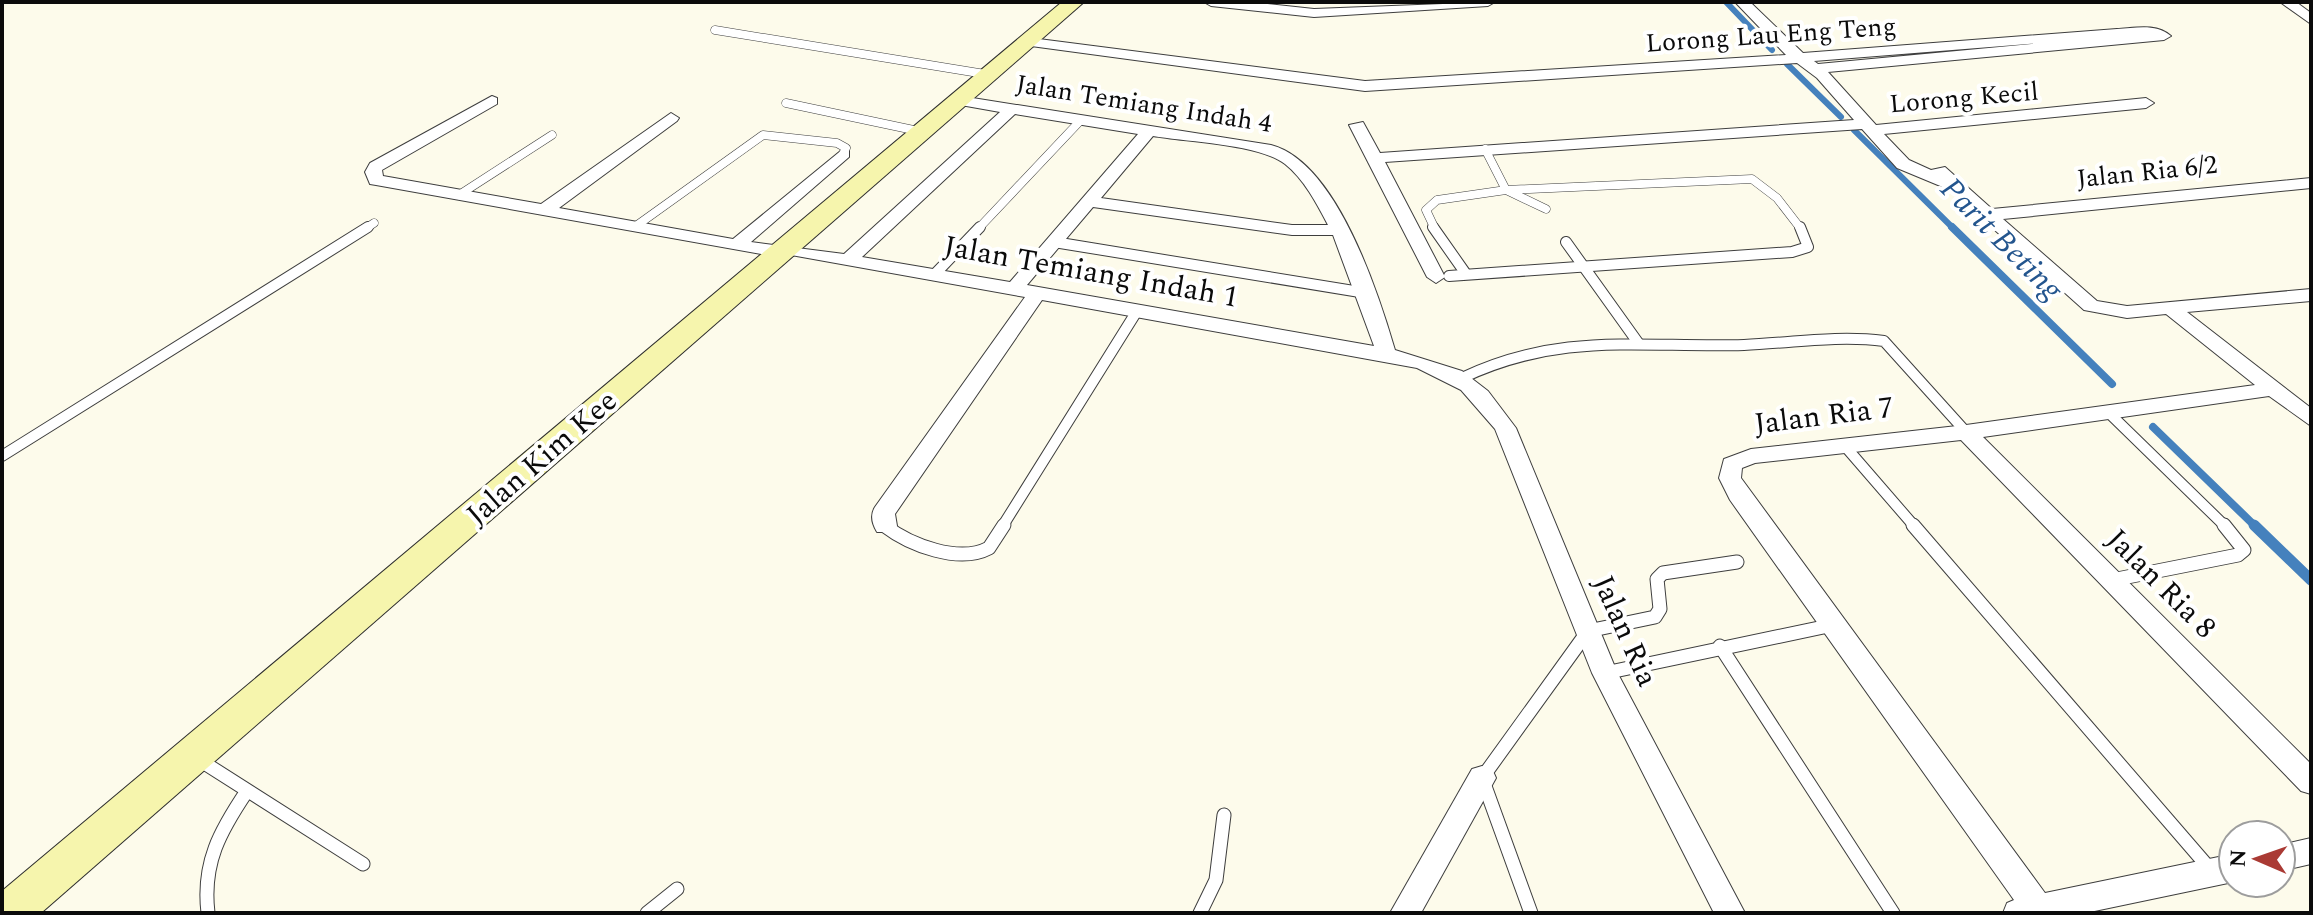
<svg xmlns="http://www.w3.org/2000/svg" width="2313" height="915" font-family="Spectral,serif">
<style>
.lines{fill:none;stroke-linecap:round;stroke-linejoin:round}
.stream-far2{stroke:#4581bd;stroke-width:6}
.stream-far1{stroke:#4581bd;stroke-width:8}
.stream{stroke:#4581bd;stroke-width:11}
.lane-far2-casing{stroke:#3e3e3e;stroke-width:9}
.lane-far1-casing{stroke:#3e3e3e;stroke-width:12}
.lane-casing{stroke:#3e3e3e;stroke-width:15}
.street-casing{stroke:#3e3e3e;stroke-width:2}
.secondary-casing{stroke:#2d2d2d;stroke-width:2}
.lane-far2{stroke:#fff;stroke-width:8}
.lane-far1{stroke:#fff;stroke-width:10}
.lane{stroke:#fff;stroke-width:13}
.street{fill:#fff;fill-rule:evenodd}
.secondary{fill:#f6f5ad;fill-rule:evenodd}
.labels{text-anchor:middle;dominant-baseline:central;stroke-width:8;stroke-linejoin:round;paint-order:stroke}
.far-street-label{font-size:26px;fill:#0b0b0b;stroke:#fff}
.street-label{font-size:30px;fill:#0b0b0b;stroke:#fff}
.water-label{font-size:32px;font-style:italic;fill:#23558e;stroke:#fff}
</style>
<rect width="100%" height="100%" fill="#fdfbeb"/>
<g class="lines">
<g class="stream-far2">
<path d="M 1726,2 L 1772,50"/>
<path d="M 1787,64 L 1841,117"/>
<path d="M 1854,130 L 1954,229"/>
</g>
<g class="stream-far1">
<path d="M 1952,227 L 2112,384"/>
<path d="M 2153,427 L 2256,527"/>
</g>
<path class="stream" d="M 2254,525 L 2311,580"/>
<g class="lane-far2-casing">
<g id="lane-far2">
<path d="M 715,30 L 991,75"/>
<path d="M 786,103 L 923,132"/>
<path d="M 1485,149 L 1506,190 L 1752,179 L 1777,198 L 1801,229"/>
<path d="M 459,195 L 552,135"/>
<path d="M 636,226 L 763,135 L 837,143 L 846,148 L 843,154"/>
<path d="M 365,229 L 374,223"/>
<path d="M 978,229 L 1080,121"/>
<path d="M 1435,229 L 1426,210 L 1437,200 L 1506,190 L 1546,209"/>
</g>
</g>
<g class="lane-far1-casing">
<g id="lane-far1">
<path d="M 1433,227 L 1466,274"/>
<path d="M 1054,242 L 1366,293"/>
<path d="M 1566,242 L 1639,344"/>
<path d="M 934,275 L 980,227"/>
<path d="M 1449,276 L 1792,252 L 1808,247 L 1800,227"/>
<path d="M 1462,378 C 1561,331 1640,348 1744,345 C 1790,343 1838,335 1884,341 L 1966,432"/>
<path d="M 2108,412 L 2226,527"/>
<path d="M 1844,445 L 1915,527"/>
<path d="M 2,456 L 368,227"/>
<path d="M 1002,527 L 1137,311"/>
</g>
</g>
<g class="lane-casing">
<g id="lane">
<path d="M 1913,525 L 2210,869"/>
<path d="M 885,526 C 910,545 959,564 989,548 L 1004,525"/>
<path d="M 2112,580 L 2238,555 L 2244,550 L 2224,525"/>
<path d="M 1720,646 L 1893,913"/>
<path d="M 1605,673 L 1833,625"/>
<path d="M 198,759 L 363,864"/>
<path d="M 208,913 C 202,863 220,831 247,791"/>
<path d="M 647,913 L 677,889"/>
<path d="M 1200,913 L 1216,880 L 1224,815"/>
<path d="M 1531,913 L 1482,778 L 1588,631 L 1655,617 L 1660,609 L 1657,579 L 1663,573 L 1737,562"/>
</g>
</g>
<g class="street-casing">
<g id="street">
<path d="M 1204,2 L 1250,2 L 1314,9 L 1495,2 L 1488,6 L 1314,17 L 1211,6 Z"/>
<path d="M 1735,2 L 1750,2 L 1803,53 L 2117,29 C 2136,28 2156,23 2171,36 L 2164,40 L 1828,72 L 1876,125 L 2146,98 L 2154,103 L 2146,108 L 1884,134 L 1909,160 L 1931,170 L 1945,167 L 1992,209 L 2311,178 L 2311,188 L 2003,219 L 2097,301 L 2127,306 L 2311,289 L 2311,301 L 2187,312 L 2311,408 L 2311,426 L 2269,396 L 1983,437 L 2311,764 L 2311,794 L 2301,791 L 1961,440 L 1755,463 L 1742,468 L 1741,478 L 2045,893 L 2233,854 L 2233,882 L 2085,913 L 2003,913 L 2007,903 L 2014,900 L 1730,500 L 1719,478 L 1724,459 L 1751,449 L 1966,425 L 2255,385 L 2166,314 L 2127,318 L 2084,310 L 1950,190 L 1897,168 L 1862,129 L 1385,162 L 1445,277 L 1436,283 L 1427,277 L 1349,125 L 1363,122 L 1380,153 L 1854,120 L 1817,78 L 1797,63 L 1365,91 L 1031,46 L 1024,42 L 1031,38 L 1365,81 L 1786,55 ZM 2041,43 L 1818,64 L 1814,61 Z"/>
<path d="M 2280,2 L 2296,2 L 2311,13 L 2311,24 Z"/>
<path d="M 960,96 L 1271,145 C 1336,162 1378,292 1395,350 L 1462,371 L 1488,391 L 1516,428 L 1617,672 L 1745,913 L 1714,913 L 1592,673 L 1495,429 L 1461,390 L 1417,368 L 1042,300 L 895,514 L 897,526 L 893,532 L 877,532 C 872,524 870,515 875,507 L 1025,297 L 791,255 L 783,258 L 376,185 L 370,184 L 365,172 L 370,163 L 492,96 L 497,98 L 497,104 L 382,170 L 383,176 L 541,204 L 671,113 L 679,118 L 677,121 L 559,208 L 733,239 L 843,149 L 849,151 L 849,157 L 751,242 L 844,254 L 1000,112 L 955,104 L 955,98 ZM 1015,114 L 1138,134 L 1010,282 L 862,257 ZM 1153,136 C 1187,142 1259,144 1285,164 C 1304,179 1317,204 1328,225 L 1292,225 L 1101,198 ZM 1093,207 L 1292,235 L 1333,235 L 1374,346 L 1027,285 Z"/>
<path d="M 1482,766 L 1492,769 L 1496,778 L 1421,913 L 1390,913 L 1472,769 Z"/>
<path d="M 2311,838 L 2311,864 L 2281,871 L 2281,845 Z"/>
</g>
</g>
<g class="secondary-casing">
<path id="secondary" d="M 1062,2 L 1084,2 L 41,913 L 2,913 L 2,891 Z"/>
</g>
<use href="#lane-far2" class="lane-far2"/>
<use href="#lane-far1" class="lane-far1"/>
<use href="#lane" class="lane"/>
<use href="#street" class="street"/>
<use href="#secondary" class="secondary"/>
</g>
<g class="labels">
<g class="far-street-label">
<text transform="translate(1771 35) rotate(-4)">Lorong Lau Eng Teng</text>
<text transform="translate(1964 98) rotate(-5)">Lorong Kecil</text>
<text transform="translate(1144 104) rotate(9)">Jalan Temiang Indah 4</text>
<text transform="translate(2147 172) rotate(-6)">Jalan Ria 6/2</text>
</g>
<g class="street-label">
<text transform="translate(1091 272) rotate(10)">Jalan Temiang Indah 1</text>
<text transform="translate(1824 416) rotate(-7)">Jalan Ria 7</text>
<text transform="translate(542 458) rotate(-41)">Jalan Kim Kee</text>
<text transform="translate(2161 584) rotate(45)">Jalan Ria 8</text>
<text transform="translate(1625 631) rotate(66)">Jalan Ria</text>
</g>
<g class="water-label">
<text transform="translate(2001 239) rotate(45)">Parit Beting</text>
</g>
</g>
<rect width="2313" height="915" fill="none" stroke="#0b0b0b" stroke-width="8"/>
<g transform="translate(2257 859) rotate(272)"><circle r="38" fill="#ffffff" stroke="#9d9d9d" stroke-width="2"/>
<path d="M0-6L14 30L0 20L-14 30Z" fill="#aa3a34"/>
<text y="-12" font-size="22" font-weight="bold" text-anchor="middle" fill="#0b0b0b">N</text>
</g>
</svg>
